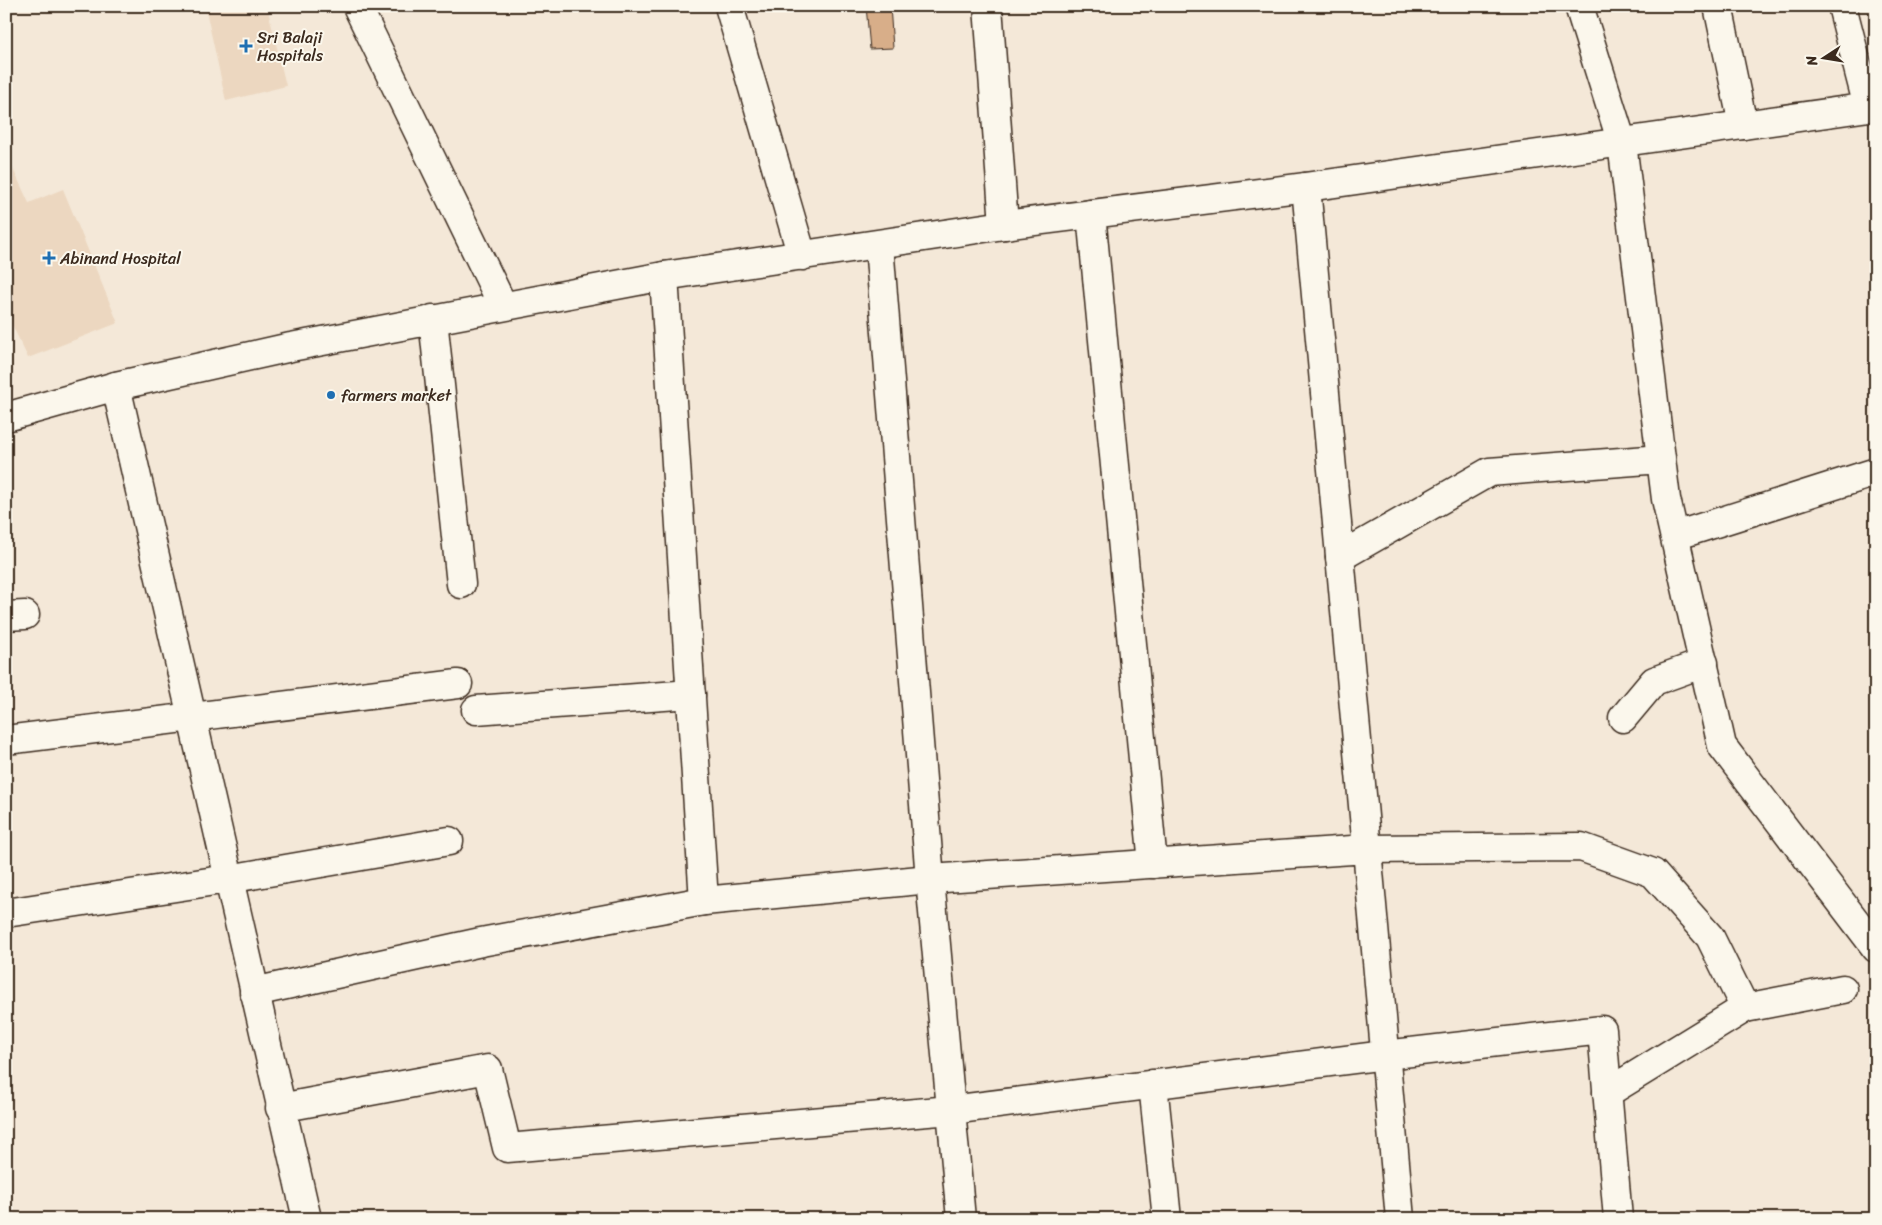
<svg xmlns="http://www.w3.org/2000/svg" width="1882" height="1225" font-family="Sriracha,sans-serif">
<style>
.built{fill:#ecd7c0}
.building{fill:#d8ae89;stroke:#3b2a1e}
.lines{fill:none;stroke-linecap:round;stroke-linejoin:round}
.minor-casing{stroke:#3b2a1e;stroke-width:31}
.major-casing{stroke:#3b2a1e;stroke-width:31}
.minor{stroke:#fbf7ec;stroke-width:28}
.major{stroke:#fbf7ec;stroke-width:28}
.poi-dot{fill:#1f6fb2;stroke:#fbf7ec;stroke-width:2}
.labels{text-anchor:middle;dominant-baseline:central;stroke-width:4;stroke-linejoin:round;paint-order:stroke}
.poi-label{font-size:16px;fill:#3b2a1e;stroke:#fbf7ec;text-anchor:start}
</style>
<rect width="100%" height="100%" fill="#f4e8d8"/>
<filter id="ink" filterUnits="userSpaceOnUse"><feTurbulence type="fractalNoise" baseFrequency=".02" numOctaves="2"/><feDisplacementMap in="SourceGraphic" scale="10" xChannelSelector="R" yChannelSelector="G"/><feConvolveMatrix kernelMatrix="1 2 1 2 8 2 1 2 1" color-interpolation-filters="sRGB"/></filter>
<g filter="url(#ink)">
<g class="built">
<path d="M 205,6 L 267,6 L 286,86 L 226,101 Z"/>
<path d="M 6,154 L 29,203 L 63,189 L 118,323 L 28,358 L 6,312 Z"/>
</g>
<path class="building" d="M 866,6 L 890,6 L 893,48 L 870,49 Z"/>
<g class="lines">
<g class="minor-casing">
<g id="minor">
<path d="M 357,6 L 503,306"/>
<path d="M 729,6 L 802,256"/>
<path d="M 988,6 L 1004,225"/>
<path d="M 1579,6 L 1622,143 L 1666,499 L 1722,746 L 1876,948"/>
<path d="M 1718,6 L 1743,125"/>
<path d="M 1842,6 L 1868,107"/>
<path d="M 1306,187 L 1367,849 L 1581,847 L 1653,873 L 1710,937 L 1745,1008"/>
<path d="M 1091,214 L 1153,864"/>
<path d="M 879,245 L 930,879 L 961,1219"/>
<path d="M 664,276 L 704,901"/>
<path d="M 433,319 L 461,584"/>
<path d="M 116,386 L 307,1219"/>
<path d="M 1675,536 L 1876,472"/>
<path d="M 1340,557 L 1489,472 L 1661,459"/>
<path d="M 6,616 L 25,615"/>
<path d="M 476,710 L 691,694"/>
<path d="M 1623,718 L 1654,681 L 1704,663"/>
<path d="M 6,740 L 458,684"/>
<path d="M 6,913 L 228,879 L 449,841"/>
<path d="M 254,992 L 481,942 L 704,901 L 930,879 L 1367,849 L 1400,1219"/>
<path d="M 1153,1084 L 1167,1219"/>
<path d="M 1607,1093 L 1745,1008 L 1843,989"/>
<path d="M 280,1108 L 488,1069 L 507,1148 L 951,1110 L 1385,1055 L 1602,1030 L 1618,1219"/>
</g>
</g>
<g class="major-casing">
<path id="major" d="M 6,417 L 116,386 L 291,347 L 664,276 L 1004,225 L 1306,187 L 1876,106"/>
</g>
<use href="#minor" class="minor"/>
<use href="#major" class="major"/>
</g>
</g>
<g class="poi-dot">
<path d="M243.5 38.5h5v5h5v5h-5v5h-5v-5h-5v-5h5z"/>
<path d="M46.5 250.5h5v5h5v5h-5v5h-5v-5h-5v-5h5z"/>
<circle cx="331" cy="395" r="5"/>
</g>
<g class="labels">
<g class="poi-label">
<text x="257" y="37">Sri Balaji<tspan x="257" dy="18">Hospitals</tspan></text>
<text x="60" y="258">Abinand Hospital</text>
<text x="341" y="395">farmers market</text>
</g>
</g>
<rect width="1882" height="1225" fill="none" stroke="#fbf7ec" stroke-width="25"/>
<rect x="12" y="12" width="1857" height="1200" fill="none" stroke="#3b2a1e" stroke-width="2" filter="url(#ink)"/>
<g transform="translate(1824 58) rotate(258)" stroke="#fbf7ec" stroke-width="4" paint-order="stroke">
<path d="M0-4L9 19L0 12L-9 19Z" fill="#3b2a1e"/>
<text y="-8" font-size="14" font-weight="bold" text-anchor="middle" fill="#3b2a1e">N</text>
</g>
</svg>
